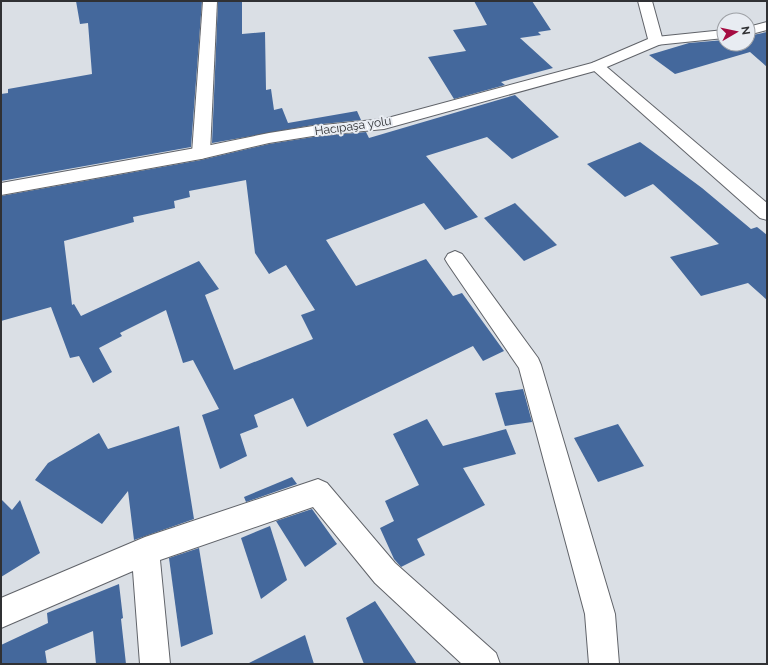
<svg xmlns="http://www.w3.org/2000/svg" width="768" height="665" font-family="Raleway,sans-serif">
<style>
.building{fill:#44689c;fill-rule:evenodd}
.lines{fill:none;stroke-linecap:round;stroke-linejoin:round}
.minor-casing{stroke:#606369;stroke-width:2}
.major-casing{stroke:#606369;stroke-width:2}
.minor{fill:#fff;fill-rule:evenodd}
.major{fill:#fff;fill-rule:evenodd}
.labels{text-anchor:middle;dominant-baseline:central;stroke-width:4;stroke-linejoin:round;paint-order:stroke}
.far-street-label{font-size:12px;fill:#303134;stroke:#e8ecf2}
</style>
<rect width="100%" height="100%" fill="#dadfe5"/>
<g class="building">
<path d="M 76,1 L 202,1 L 191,147 L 1,181 L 1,94 L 8,93 L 8,89 L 92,74 L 88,23 L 80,24 Z"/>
<path d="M 218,1 L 242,1 L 242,34 L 265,32 L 266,90 L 271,89 L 274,110 L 282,108 L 288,123 L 357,111 L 361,120 L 313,125 L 212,143 Z"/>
<path d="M 474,1 L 532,1 L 551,30 L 538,32 L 541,35 L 520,38 L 553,68 L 501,82 L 505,85 L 454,99 L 428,57 L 466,51 L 453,30 L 487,25 Z"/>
<path d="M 767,32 L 767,67 L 750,52 L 675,74 L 649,55 L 689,43 L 724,40 L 724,44 L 748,44 L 748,36 Z"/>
<path d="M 515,95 L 559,137 L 512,159 L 487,137 L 426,156 L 478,217 L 445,230 L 424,203 L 326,240 L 356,286 L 426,259 L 453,296 L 462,293 L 504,351 L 483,361 L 473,346 L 307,427 L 293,398 L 254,415 L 258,427 L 240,434 L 247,456 L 220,469 L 202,415 L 219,409 L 193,360 L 183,363 L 166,310 L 120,333 L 122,336 L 99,348 L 112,372 L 93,383 L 79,356 L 70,358 L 51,307 L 1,321 L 1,196 L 201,160 L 269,144 L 313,137 L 366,132 L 369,138 ZM 246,180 L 255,253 L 269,274 L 286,265 L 315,310 L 301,315 L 313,339 L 234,370 L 205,295 L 219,289 L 199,261 L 81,316 L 74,304 L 72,305 L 64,241 L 134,222 L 133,217 L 175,208 L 174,201 L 190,197 L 189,191 Z"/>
<path d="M 640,142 L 702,188 L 751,229 L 757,227 L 767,235 L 767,300 L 748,283 L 701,296 L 670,257 L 719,244 L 653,184 L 625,197 L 587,164 Z"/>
<path d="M 515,203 L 557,245 L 524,261 L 484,218 Z"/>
<path d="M 523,389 L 532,422 L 505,426 L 495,393 Z"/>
<path d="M 427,419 L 443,446 L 506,429 L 516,454 L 463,468 L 485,505 L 417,539 L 425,555 L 401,567 L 394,559 L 380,528 L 394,521 L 385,501 L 419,485 L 393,434 Z"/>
<path d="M 618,424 L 644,466 L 598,482 L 574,438 Z"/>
<path d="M 179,426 L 194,519 L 134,540 L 128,491 L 102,524 L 35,480 L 48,463 L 99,433 L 108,449 Z"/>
<path d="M 292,477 L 297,484 L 246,502 L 244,497 Z"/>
<path d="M 1,499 L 12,510 L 20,500 L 40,553 L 1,577 Z"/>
<path d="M 312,509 L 337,544 L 305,567 L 276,521 Z"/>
<path d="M 270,526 L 287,580 L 261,599 L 241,538 Z"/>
<path d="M 199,548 L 213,634 L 181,647 L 169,558 Z"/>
<path d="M 119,584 L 123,618 L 121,619 L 126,664 L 96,664 L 93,631 L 45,651 L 47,664 L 1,664 L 1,645 L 48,623 L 47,613 Z"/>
<path d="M 375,601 L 417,664 L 364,664 L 346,618 Z"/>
<path d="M 305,635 L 314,664 L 247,664 Z"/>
</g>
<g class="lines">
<g class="minor-casing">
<g id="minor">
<path d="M 203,1 L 217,1 L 210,153 L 207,157 L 201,159 L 195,157 L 192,153 Z"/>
<path d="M 767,22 L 767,30 L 748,35 L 748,27 Z"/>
<path d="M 724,30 L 724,38 L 656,45 L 651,44 L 649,41 L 651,38 L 656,37 Z"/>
<path d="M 597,62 L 602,63 L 767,203 L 767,220 L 760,218 L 592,69 L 590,66 L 592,63 Z"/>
<path d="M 455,251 L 462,254 L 538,358 L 541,365 L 615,614 L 619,664 L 589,664 L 585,614 L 519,368 L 448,264 L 445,259 L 448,254 Z"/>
<path d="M 318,479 L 327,483 L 395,563 L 496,653 L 500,664 L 462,664 L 375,583 L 313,507 L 160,560 L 170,664 L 140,664 L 133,571 L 1,628 L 1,598 L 145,537 Z"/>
</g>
</g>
<g class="major-casing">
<path id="major" d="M 638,1 L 652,1 L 663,41 L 661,44 L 602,69 L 384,129 L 313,136 L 269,143 L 201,159 L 1,195 L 1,183 L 201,147 L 269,133 L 313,126 L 384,119 L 592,63 L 648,39 Z"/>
</g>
<use href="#minor" class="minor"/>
<use href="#major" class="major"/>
</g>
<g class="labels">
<g class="far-street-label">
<text transform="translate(353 126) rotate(-8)">Hacıpaşa yolu</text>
</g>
</g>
<rect width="768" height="665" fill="none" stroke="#303134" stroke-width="4"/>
<g transform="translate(736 32) rotate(81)"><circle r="19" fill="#e8ecf2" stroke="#9ea1a6"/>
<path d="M0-3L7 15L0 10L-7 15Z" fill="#a50c42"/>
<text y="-6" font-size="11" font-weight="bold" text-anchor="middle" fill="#303134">N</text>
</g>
</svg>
